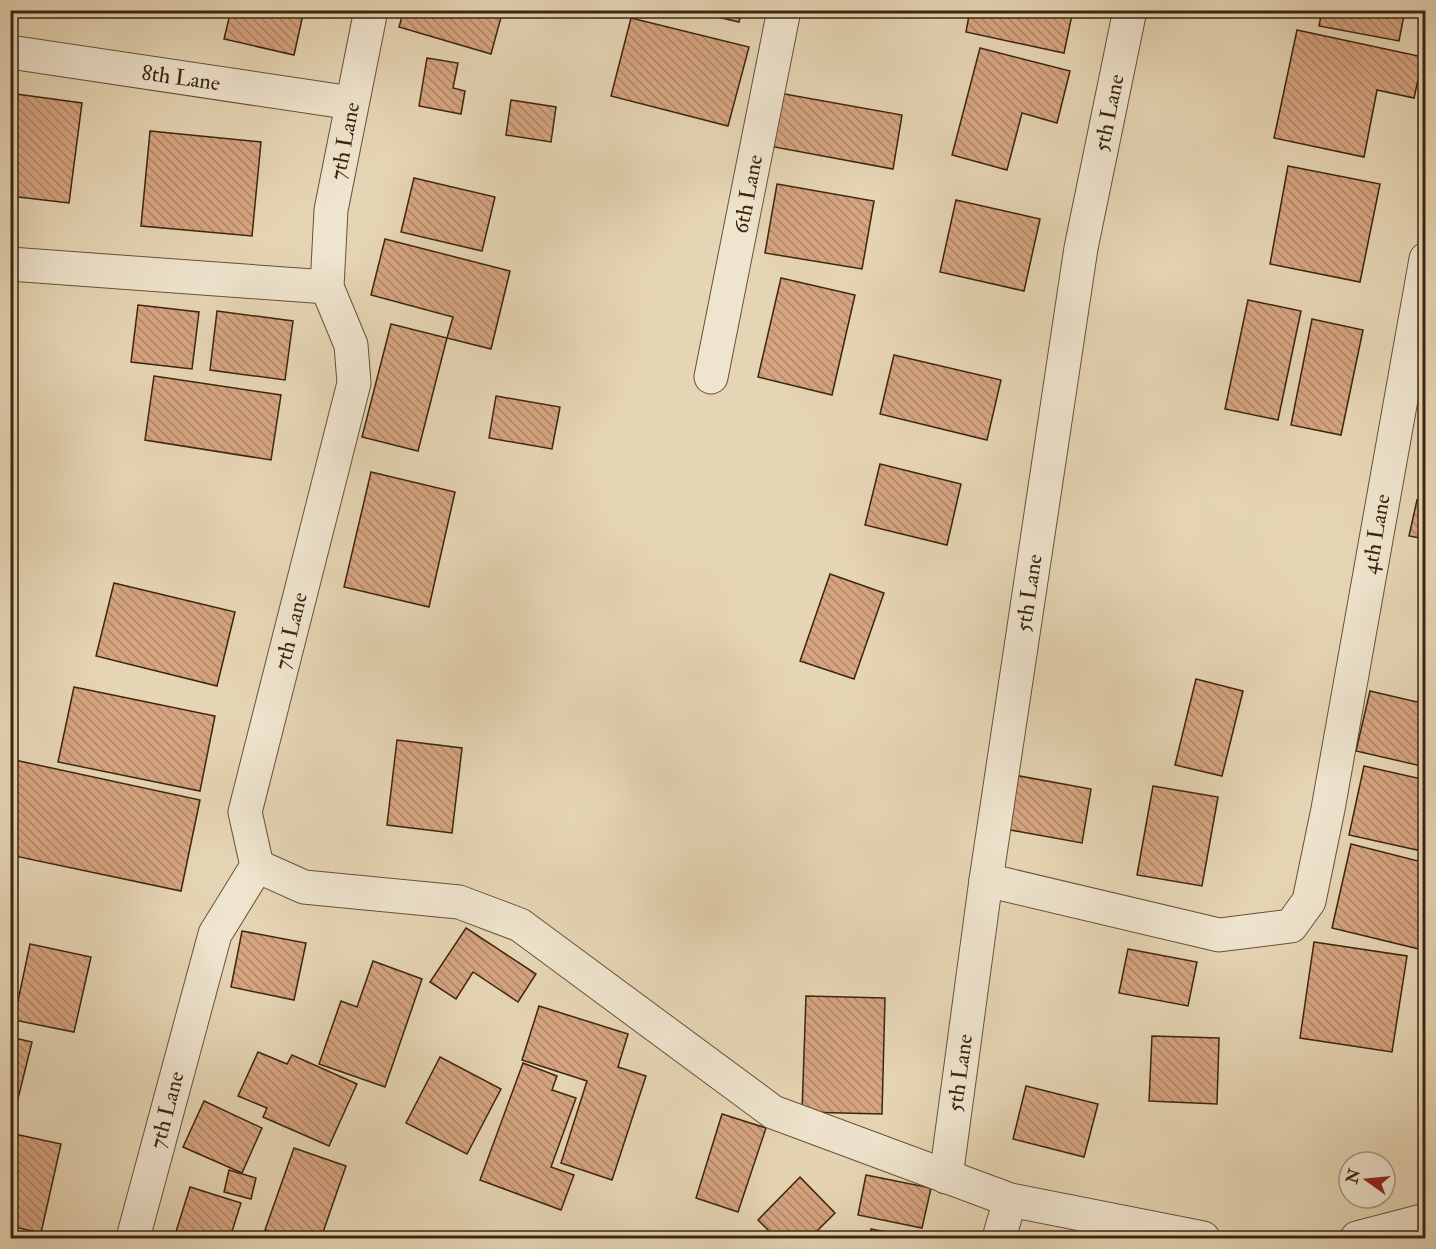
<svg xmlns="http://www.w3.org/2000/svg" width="1436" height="1249" font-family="'IM FELL Double Pica',serif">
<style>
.building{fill:url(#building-back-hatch);stroke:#3c260e;stroke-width:1.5}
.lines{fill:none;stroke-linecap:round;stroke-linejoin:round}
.minor-casing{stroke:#665238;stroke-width:35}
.minor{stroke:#efe4ce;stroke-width:33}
.labels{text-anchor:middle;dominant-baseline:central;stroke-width:6;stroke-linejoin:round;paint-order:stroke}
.street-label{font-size:22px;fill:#3c260e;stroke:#efe4ce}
</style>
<defs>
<pattern id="building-back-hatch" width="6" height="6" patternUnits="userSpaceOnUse" patternTransform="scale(1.5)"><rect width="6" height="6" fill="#d6a481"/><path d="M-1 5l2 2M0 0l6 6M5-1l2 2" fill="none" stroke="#af8568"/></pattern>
</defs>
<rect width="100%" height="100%" fill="#e6d5b4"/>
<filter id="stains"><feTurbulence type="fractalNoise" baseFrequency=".00333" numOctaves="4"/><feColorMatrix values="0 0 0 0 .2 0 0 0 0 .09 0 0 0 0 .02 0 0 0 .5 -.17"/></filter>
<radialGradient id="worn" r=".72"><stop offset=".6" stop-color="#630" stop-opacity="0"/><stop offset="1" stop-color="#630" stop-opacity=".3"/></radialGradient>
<g class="building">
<path d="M 231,10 L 304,10 L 294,55 L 224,39 Z"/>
<path d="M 404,10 L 503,10 L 491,54 L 399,27 Z"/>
<path d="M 688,10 L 742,10 L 739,22 Z"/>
<path d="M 970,10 L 1073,10 L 1064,53 L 966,32 Z"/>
<path d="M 1322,10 L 1405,10 L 1399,41 L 1319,26 Z"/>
<path d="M 631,18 L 749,47 L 728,126 L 611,96 Z"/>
<path d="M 1297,30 L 1423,57 L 1414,98 L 1377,90 L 1364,157 L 1274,138 Z"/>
<path d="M 980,48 L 1070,71 L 1057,123 L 1022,113 L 1007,170 L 952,155 Z"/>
<path d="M 427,58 L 458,63 L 453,88 L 465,91 L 461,114 L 419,106 Z"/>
<path d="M 779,93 L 902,115 L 893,169 L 769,146 Z"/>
<path d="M 16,94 L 82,103 L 69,203 L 10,196 L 10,135 Z"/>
<path d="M 511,100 L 556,107 L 551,142 L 506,135 Z"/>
<path d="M 150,131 L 261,142 L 252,236 L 141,226 Z"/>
<path d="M 1288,166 L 1380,184 L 1360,282 L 1270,264 Z"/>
<path d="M 414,178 L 495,197 L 482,251 L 401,232 Z"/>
<path d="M 777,184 L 874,201 L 862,269 L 765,253 Z"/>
<path d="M 956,200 L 1040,219 L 1024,291 L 940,272 Z"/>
<path d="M 385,239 L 510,271 L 491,349 L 447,338 L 453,317 L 371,295 Z"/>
<path d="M 781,278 L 855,295 L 832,395 L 758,377 Z"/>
<path d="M 1248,300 L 1301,311 L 1278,420 L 1225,409 Z"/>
<path d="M 138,305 L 199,312 L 192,369 L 131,362 Z"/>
<path d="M 217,311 L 293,321 L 285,380 L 210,370 Z"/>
<path d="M 1312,319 L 1363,330 L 1341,435 L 1291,425 Z"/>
<path d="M 391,324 L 447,338 L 418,451 L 362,437 Z"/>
<path d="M 894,355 L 1001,380 L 987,440 L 880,414 Z"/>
<path d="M 154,376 L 281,395 L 271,460 L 145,440 Z"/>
<path d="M 496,396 L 560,407 L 552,449 L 489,438 Z"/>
<path d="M 880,464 L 961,484 L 947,545 L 865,525 Z"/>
<path d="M 371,472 L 455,492 L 429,607 L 344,587 Z"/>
<path d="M 1417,500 L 1426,502 L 1426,539 L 1409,536 Z"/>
<path d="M 830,574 L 884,593 L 854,679 L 800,661 Z"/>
<path d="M 114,583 L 235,612 L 217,686 L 96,656 Z"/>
<path d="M 1196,679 L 1243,691 L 1222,776 L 1175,765 Z"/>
<path d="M 74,687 L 215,716 L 200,791 L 58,762 Z"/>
<path d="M 1370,691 L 1426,704 L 1426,767 L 1356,751 Z"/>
<path d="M 397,740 L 462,748 L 452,833 L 387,825 Z"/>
<path d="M 10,759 L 200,800 L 181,891 L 10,855 Z"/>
<path d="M 1364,766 L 1426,780 L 1426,852 L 1349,835 Z"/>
<path d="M 1014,775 L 1091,789 L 1082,843 L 1005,829 Z"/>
<path d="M 1153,786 L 1218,797 L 1202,886 L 1137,875 Z"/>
<path d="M 1351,844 L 1426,863 L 1426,920 L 1419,949 L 1332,928 Z"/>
<path d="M 466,928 L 536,974 L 518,1002 L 473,972 L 456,999 L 430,982 Z"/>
<path d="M 242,931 L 306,943 L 294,1000 L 231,987 Z"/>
<path d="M 1314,942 L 1407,956 L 1392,1052 L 1300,1038 Z"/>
<path d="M 30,944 L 91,957 L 74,1032 L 14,1020 Z"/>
<path d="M 1128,949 L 1197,962 L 1188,1006 L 1119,993 Z"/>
<path d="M 373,961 L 422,979 L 385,1087 L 319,1064 L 341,1001 L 357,1007 Z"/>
<path d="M 806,996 L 885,998 L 882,1114 L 802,1112 Z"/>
<path d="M 539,1006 L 628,1034 L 618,1067 L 646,1076 L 612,1180 L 561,1163 L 587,1081 L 522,1060 Z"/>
<path d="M 1152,1036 L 1219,1038 L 1217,1104 L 1149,1101 Z"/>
<path d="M 10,1037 L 32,1042 L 12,1123 L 10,1122 Z"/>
<path d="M 258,1052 L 287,1064 L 292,1055 L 357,1084 L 329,1146 L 263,1117 L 267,1108 L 238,1096 Z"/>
<path d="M 440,1057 L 501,1089 L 467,1154 L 406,1123 Z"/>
<path d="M 523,1063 L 557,1076 L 552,1090 L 576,1098 L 551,1167 L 574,1175 L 561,1210 L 480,1180 Z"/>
<path d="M 1026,1086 L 1098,1104 L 1084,1157 L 1013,1139 Z"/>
<path d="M 204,1101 L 262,1128 L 242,1173 L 183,1147 Z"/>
<path d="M 722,1114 L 766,1128 L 738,1212 L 696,1198 Z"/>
<path d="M 10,1133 L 61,1144 L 41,1233 L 10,1226 Z"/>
<path d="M 294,1148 L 346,1166 L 321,1238 L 290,1238 L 265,1230 Z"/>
<path d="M 229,1170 L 256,1178 L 251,1199 L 224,1192 Z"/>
<path d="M 866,1175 L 931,1188 L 922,1228 L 858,1215 Z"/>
<path d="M 800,1177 L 835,1213 L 810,1238 L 776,1238 L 758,1220 Z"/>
<path d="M 190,1187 L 241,1203 L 230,1238 L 174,1238 Z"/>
<path d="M 871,1229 L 914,1237 L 914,1238 L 869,1238 Z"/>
</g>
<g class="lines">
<g class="minor-casing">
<g id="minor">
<path d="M 10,52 L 352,103"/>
<path d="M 10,264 L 327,287"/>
<path d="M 711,377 L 784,10"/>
<path d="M 257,866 L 304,887 L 459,902 L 520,925 L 773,1112 L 1010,1200 L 1203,1238"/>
<path d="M 986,880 L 1219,935 L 1291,926 L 1309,901 L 1328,809 L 1426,259"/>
<path d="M 946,1177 L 986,880 L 1081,248 L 1130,10"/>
<path d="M 133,1238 L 215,934 L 257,866 L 245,812 L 354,383 L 351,345 L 327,287 L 331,210 L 371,10"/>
<path d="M 999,1238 L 1010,1200"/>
<path d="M 1357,1238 L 1426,1220"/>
</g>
</g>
<use href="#minor" class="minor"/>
</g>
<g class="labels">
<g class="street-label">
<text transform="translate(181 78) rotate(8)">8th Lane</text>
<text transform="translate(1109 113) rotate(-78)">5th Lane</text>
<text transform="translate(345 141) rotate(-79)">7th Lane</text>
<text transform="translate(748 194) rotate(-79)">6th Lane</text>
<text transform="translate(1376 534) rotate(-80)">4th Lane</text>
<text transform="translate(1029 593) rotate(-81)">5th Lane</text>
<text transform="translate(291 631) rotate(-76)">7th Lane</text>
<text transform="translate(960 1073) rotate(-82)">5th Lane</text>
<text transform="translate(167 1110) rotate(-75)">7th Lane</text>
</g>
</g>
<rect width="1436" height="1249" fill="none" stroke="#e6d5b4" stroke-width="36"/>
<rect x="12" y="12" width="1412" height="1225" fill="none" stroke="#3c260e" stroke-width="3"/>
<rect x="18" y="18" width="1400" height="1213" fill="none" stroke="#3c260e" stroke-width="1.5"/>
<g transform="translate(1367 1180) rotate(285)"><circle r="28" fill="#efe4ce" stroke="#a79881" stroke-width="1.5"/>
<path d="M0-4.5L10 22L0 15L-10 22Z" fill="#8f2418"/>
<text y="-9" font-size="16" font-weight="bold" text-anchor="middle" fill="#3c260e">N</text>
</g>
<rect width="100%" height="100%" filter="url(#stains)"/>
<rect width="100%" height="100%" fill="url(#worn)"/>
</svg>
